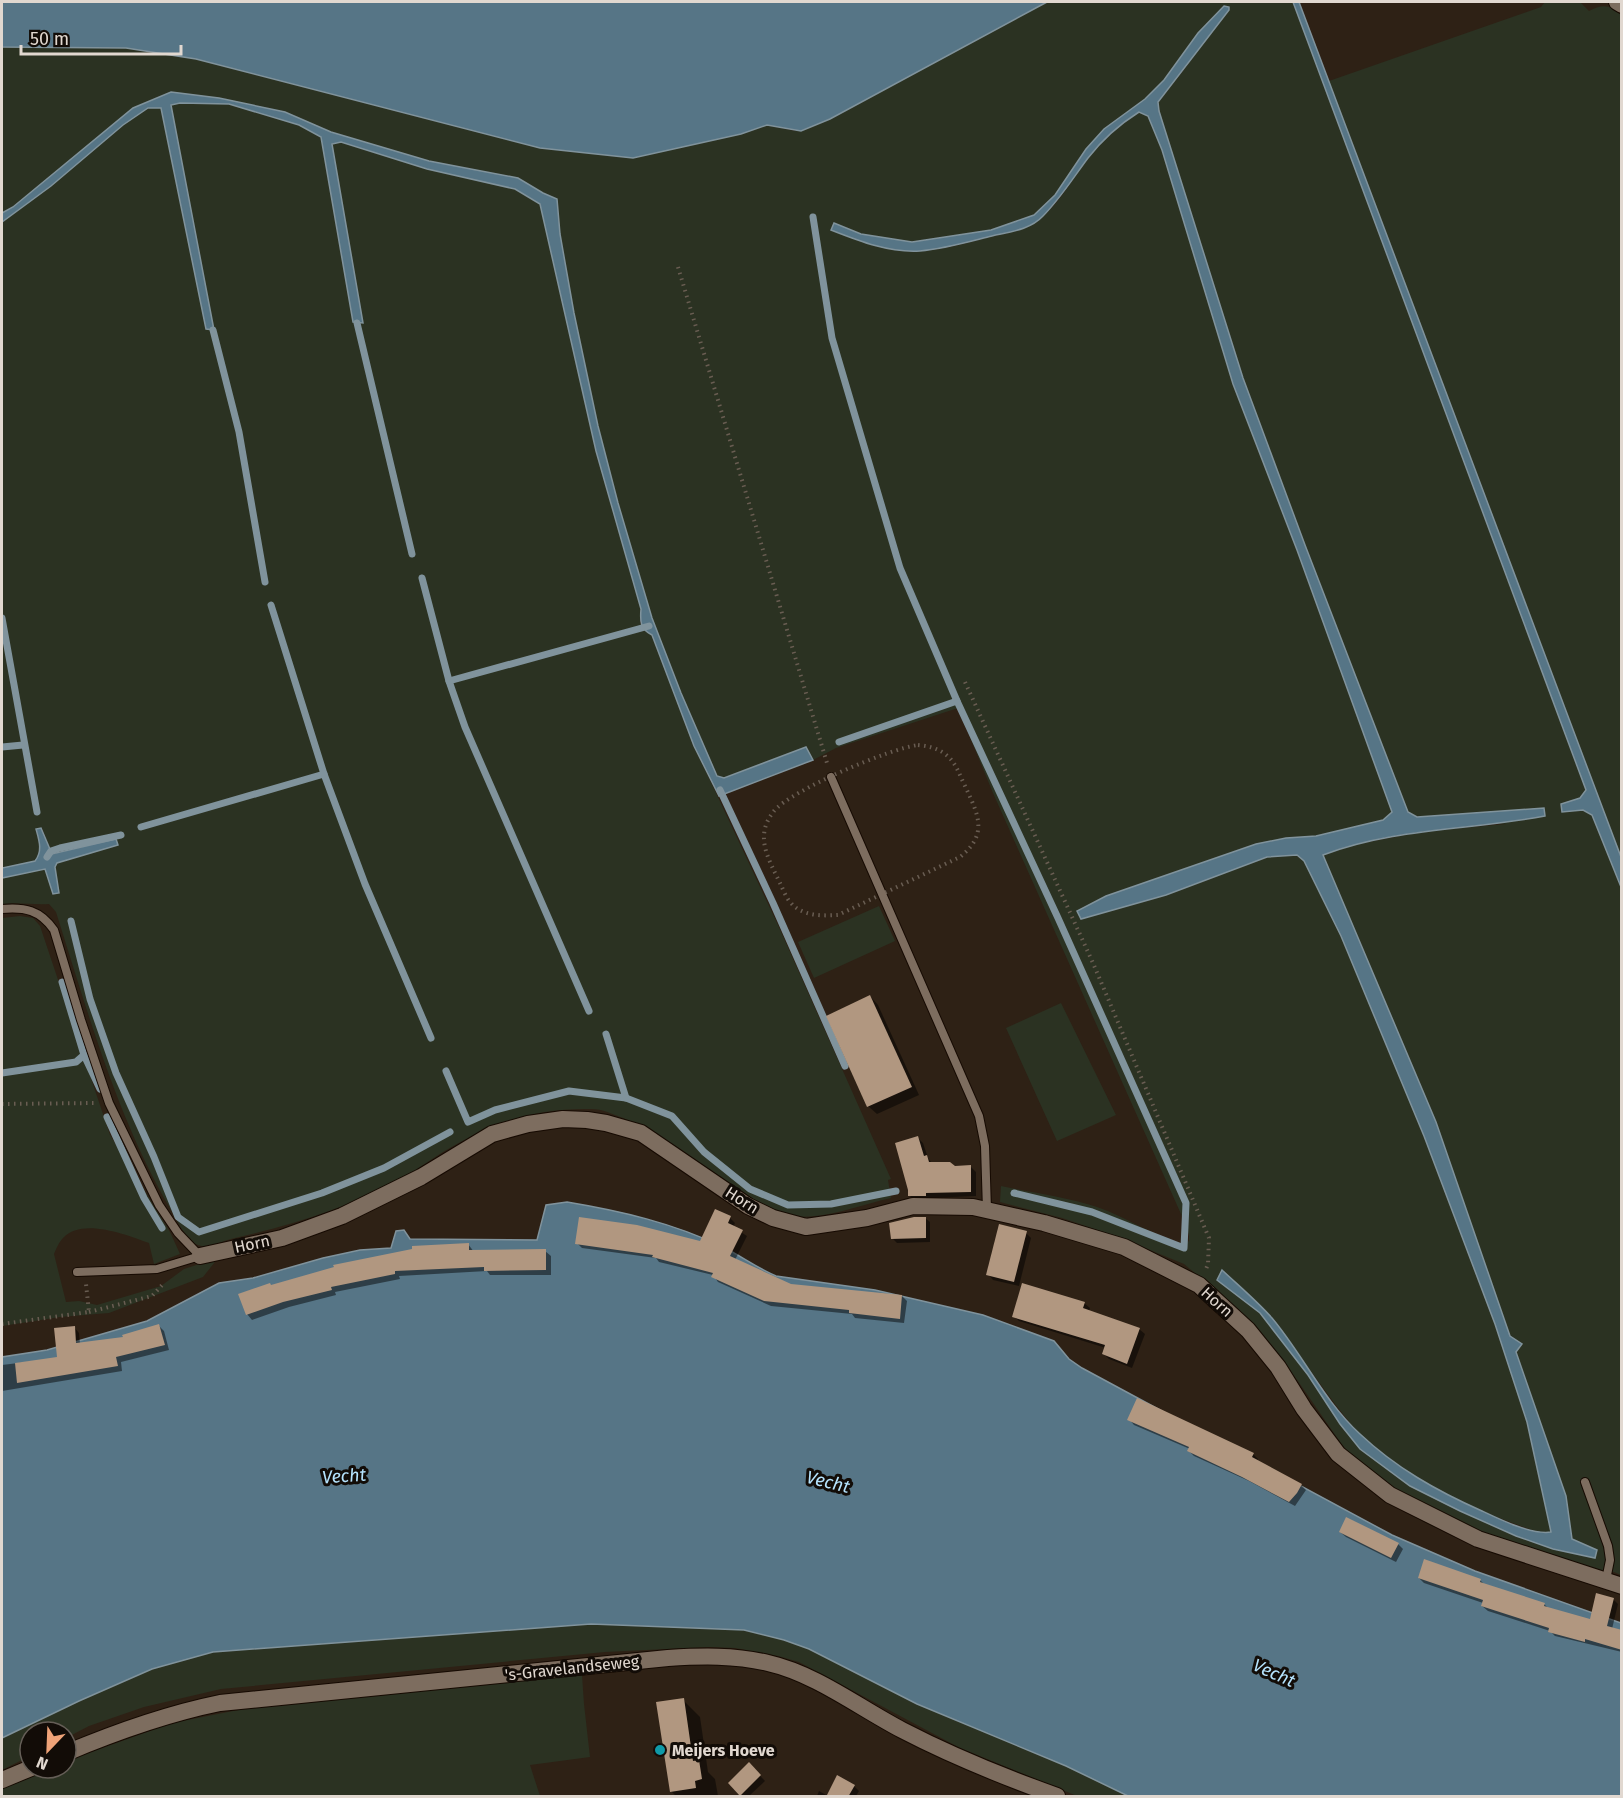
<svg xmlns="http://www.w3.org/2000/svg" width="1623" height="1798" font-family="'Fira Sans',sans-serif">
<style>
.green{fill:#2b3222;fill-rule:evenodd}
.water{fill:#567586;stroke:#80939c;stroke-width:1.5}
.shadow{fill:#0007}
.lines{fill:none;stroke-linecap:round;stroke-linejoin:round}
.stream{stroke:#80939c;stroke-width:7}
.building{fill:#b19780}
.lane-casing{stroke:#160a02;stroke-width:10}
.street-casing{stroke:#160a02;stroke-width:18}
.path{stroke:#695d52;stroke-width:4;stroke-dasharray:1.5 4.5;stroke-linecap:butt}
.lane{stroke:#7d6d5f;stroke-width:8}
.street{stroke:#7d6d5f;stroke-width:16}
.culture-dot{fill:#0f9aa8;stroke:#120c07;stroke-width:2}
.labels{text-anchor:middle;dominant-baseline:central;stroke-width:6;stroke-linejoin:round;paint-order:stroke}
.street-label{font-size:16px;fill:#e1d8d0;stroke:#120c07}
.poi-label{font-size:16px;font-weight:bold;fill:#e1d8d0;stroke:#120c07;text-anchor:start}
.water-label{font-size:18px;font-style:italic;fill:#b5e3fd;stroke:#120c07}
</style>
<rect width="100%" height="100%" fill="#2e2115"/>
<g class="green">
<path d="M 1047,2 L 1293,2 L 1586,791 L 1580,798 L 1561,804 L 1563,812 L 1583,810 L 1592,815 L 1621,887 L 1621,1575 L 1614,1572 L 1587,1569 L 1480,1535 L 1416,1504 L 1349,1455 L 1284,1361 L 1209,1285 L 1184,1264 L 1118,1237 L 1062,1218 L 1000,1202 L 1001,1186 C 1033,1193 1066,1197 1097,1207 C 1126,1217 1152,1235 1182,1244 L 1189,1241 L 1189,1235 L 1181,1214 L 993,793 L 958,708 L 836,748 L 813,760 L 806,748 L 724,778 L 717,777 L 681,693 L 652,618 L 618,503 L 598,426 L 574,313 L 560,234 L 557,199 L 516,190 L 540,204 L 596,451 L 641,609 L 640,623 L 652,635 L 694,746 L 778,925 L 891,1179 L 888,1180 L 891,1198 C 858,1205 821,1222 787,1215 C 760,1209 740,1191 719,1176 C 688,1154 658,1132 623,1118 C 612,1114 603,1109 591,1109 C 534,1108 492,1123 443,1152 C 430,1160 418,1169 405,1177 C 350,1208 291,1225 231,1239 C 220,1242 209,1249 198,1245 C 185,1240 178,1221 171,1210 C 117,1118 88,1013 56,912 L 49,904 C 33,905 18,902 2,904 L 2,878 L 45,869 L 53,894 L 59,892 L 55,867 L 56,863 L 118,844 L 115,839 L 52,854 L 42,828 L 36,829 C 39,841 43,851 35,861 L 2,868 L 2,47 L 126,48 L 196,59 L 540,148 L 633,158 L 741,134 L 767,125 L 795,131 L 801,131 L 830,119 ZM 1224,6 C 1205,41 1184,72 1158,102 L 1159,111 L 1243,378 L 1305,545 L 1408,812 L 1417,817 L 1506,824 L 1427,831 L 1358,844 L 1322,854 L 1286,854 L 1267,857 L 1166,895 L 1081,919 L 1256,844 L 1286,838 L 1316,836 L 1383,820 L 1392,812 L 1297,550 L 1233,384 L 1162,150 L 1148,115 L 1139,112 C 1120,124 1103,140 1089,157 C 1073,177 1061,202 1041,218 C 1027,230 1007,233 990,237 C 967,243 943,250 919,251 C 888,253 859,241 831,230 L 834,223 L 861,234 L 912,242 L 991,230 L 1020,222 L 1034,215 L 1055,195 L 1086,149 L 1104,129 L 1145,99 L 1164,80 L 1198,33 ZM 1218,1280 L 1271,1317 L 1335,1404 L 1358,1433 L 1401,1469 L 1442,1493 L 1491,1515 L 1540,1533 L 1552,1548 L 1515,1536 L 1410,1486 L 1360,1449 L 1340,1424 L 1308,1375 L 1260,1312 Z"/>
<path d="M 1545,2 L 1580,2 L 1589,11 C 1602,4 1610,4 1621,15 L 1621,857 L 1329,81 L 1541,7 Z"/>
<path d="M 879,906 L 895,941 L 814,978 L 798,942 Z"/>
<path d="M 20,916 L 33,918 L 40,926 L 110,1135 L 170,1232 L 180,1254 L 154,1264 L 149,1243 C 127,1235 82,1217 63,1238 C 59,1242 56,1249 54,1254 L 66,1302 L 79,1301 L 97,1305 L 161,1286 L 184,1269 L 218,1258 L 203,1277 L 109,1313 L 60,1317 L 2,1326 L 2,918 Z"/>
<path d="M 1061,1003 L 1116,1115 L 1057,1141 L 1006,1028 Z"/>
<path d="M 591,1624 L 744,1630 L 784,1640 L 809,1649 L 917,1704 L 1066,1766 L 1128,1796 L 1077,1796 L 960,1748 L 799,1662 L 778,1656 L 735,1648 L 709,1647 L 605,1652 L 221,1689 L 144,1707 L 89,1726 L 66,1738 L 66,1732 L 30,1732 L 30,1756 L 2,1770 L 2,1738 L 79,1701 L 152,1669 L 213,1652 Z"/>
<path d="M 582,1675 L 584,1704 L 590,1757 L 530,1765 L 540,1796 L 2,1796 L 2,1788 L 49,1768 L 66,1768 L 66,1761 L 172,1723 L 259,1706 Z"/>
</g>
<g class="water">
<path d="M 2,2 L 1047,2 L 830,119 L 801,131 L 767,125 L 741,134 L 633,158 L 540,148 L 196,59 L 126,48 L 2,47 Z"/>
<path d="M 1293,2 L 1299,2 L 1621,857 L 1621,887 L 1592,815 L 1583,810 L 1562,812 L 1561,804 L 1580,798 L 1586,790 Z"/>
<path d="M 1224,6 L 1229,7 L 1229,10 L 1158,102 L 1159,111 L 1243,378 L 1305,545 L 1408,812 L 1417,817 L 1544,808 L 1545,816 C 1472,830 1393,828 1323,855 L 1436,1122 L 1510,1336 L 1522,1344 L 1516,1352 L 1566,1496 L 1572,1539 L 1597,1550 L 1595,1558 L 1553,1549 L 1516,1536 L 1460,1511 L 1410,1486 L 1360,1449 L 1340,1424 L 1308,1375 L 1260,1313 L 1217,1280 L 1222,1270 C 1239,1286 1257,1301 1272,1318 C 1303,1355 1324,1401 1360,1434 C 1396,1468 1437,1491 1482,1511 C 1501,1520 1532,1535 1551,1532 L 1527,1422 L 1495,1324 L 1424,1136 L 1341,936 L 1304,861 L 1297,855 L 1267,857 L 1166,895 L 1081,919 L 1077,911 L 1106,896 L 1256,844 L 1286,838 L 1316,836 L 1383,820 L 1392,812 L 1297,550 L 1233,384 L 1162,150 L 1148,116 L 1139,112 C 1120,124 1102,140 1088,158 C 1073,178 1060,199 1043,216 C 1030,230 1009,232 992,236 C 968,242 944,249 920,251 C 889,253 859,241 831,230 L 834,223 L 861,234 L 912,242 L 991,230 L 1034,215 L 1055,195 L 1086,149 L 1104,129 L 1145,99 L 1164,80 L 1198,33 Z"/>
<path d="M 171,92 L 219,98 L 285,112 L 331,132 L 429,161 L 518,178 L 543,193 L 557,199 L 560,234 L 574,313 L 598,426 L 618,503 L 652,618 L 681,693 L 717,776 L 724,778 L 806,747 L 813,760 L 719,796 L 694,746 L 652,635 C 640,629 640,621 641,609 L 596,451 L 540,204 L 515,189 L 427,169 L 341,142 L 332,144 L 363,323 L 353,322 L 321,137 L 299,125 L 229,104 L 180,103 L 171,105 L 214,330 L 206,329 L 161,108 L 148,108 L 123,125 L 51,186 L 2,222 L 2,213 L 13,207 L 133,108 Z"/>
<path d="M 41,828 L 52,854 L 116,839 L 118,845 L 57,863 L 55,867 L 59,893 L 53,894 L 45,869 L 2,878 L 2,868 L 35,861 C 43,851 39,840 36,829 Z"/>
<path d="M 567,1202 C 621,1211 673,1223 723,1247 C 741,1256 757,1268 776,1276 L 875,1290 L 983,1315 L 1054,1341 L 1069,1359 L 1082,1368 L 1392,1535 L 1475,1571 L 1621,1623 L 1621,1796 L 1128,1796 L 1066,1766 L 917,1704 L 809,1649 L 784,1640 L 744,1630 L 591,1624 L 213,1652 L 152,1669 L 79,1701 L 2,1738 L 2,1357 L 47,1350 L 147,1321 L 219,1283 L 253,1278 L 323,1258 L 360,1250 L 391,1248 L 396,1231 L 404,1230 L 410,1239 L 537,1240 L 546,1205 Z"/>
</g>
<g class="shadow">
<path d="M 870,996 L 878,1005 L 919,1095 L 877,1114 L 868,1106 Z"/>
<path d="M 918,1138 L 923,1143 L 928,1158 L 931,1162 L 954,1167 L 971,1167 L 976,1172 L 976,1196 L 930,1198 L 930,1200 L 915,1201 L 910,1196 Z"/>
<path d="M 730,1218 L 735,1223 L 733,1227 L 747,1236 L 735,1260 L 791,1286 L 902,1296 L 907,1301 L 904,1323 L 855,1318 L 852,1314 L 771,1306 L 718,1282 L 713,1275 L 659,1262 L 656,1258 L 582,1248 L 577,1243 L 701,1243 Z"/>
<path d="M 925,1218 L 930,1222 L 930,1242 L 897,1243 L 892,1238 Z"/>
<path d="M 1026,1233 L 1031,1238 L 1019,1286 L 993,1280 L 988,1274 Z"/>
<path d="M 468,1244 L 474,1252 L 545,1251 L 551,1256 L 551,1275 L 490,1275 L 487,1271 L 399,1276 L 400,1279 L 335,1292 L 336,1295 L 289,1307 L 252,1320 L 247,1314 L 271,1286 Z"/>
<path d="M 1084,1303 L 1090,1308 L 1089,1311 L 1139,1329 L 1145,1334 L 1132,1368 L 1109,1359 L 1104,1354 L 1106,1348 L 1019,1321 L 1014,1316 Z"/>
<path d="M 159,1326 L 164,1331 L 169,1350 L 121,1362 L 122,1371 L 2,1391 L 2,1365 L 59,1358 L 74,1327 L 79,1333 L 80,1344 L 124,1338 Z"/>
<path d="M 1129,1419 L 1253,1454 L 1258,1459 L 1257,1461 L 1301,1485 L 1306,1490 L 1295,1506 L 1249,1481 L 1194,1456 L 1189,1451 L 1190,1449 L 1134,1425 Z"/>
<path d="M 1340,1532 L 1398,1544 L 1403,1549 L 1396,1562 L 1346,1537 Z"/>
<path d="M 1419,1578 L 1480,1580 L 1485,1585 L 1544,1604 L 1549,1609 L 1591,1621 L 1613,1599 L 1618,1604 L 1612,1629 L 1622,1632 L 1622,1652 L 1555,1636 L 1550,1631 L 1488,1611 L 1482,1606 L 1483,1603 L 1424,1583 Z"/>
<path d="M 683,1700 L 700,1717 L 708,1772 L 715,1779 L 718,1796 L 676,1796 L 671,1791 Z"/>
<path d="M 749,1764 L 765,1781 L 749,1796 L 743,1796 L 730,1783 Z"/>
<path d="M 854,1786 L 859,1791 L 856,1796 L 817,1796 L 819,1791 L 828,1796 Z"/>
</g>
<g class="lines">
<g class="stream">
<path d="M 813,217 L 832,338 L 900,568 L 957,701 L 1058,918 L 1186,1203 L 1184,1248 L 1092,1212 L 1014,1193"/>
<path d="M 357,323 L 412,554"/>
<path d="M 213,330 L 239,432 L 265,582"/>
<path d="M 422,578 L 449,681 L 465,727 L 589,1011"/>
<path d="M 271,605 L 324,774 L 365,884 L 431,1038"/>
<path d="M 2,618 L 37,812"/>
<path d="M 449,681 L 649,626"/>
<path d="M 839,742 L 957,701"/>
<path d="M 2,747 L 23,745"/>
<path d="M 720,790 L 773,903 L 845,1066"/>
<path d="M 141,827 L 324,774"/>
<path d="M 47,857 L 51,851 L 60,848 L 121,835"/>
<path d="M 71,921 L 90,999 L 116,1073 L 154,1157 L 178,1217 L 199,1232 L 322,1193 L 384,1168 L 450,1132"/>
<path d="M 62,982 L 84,1055 L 100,1089"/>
<path d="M 606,1034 L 626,1098"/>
<path d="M 446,1071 L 468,1122 L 495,1110 L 569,1091 L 626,1098 L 672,1116 L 704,1152 L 750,1189 L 788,1205 L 831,1204 L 896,1191"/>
<path d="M 2,1073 L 76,1062 L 84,1055"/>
<path d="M 107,1117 L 144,1198 L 162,1228"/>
</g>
</g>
<g class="building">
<path d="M 870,995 L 912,1087 L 867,1107 L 826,1016 Z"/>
<path d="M 918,1136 L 924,1156 L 927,1155 L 929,1162 L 950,1162 L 955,1166 L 971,1165 L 971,1192 L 926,1193 L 926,1196 L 908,1196 L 908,1190 L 895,1143 Z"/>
<path d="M 715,1209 L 731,1216 L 728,1223 L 743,1230 L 730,1256 L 791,1284 L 902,1295 L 900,1319 L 849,1313 L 849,1310 L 764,1301 L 711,1277 L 713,1273 L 652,1257 L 653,1255 L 575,1244 L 579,1217 L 637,1225 L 700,1241 Z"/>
<path d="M 914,1217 L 926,1217 L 926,1238 L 891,1239 L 889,1223 Z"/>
<path d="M 999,1224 L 1027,1231 L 1014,1282 L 986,1275 Z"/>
<path d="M 469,1243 L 469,1250 L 546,1249 L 546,1270 L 484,1271 L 484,1267 L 395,1271 L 395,1274 L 331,1287 L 332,1290 L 283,1302 L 246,1315 L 238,1294 L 270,1283 L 271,1285 L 334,1267 L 333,1265 L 412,1249 L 412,1246 Z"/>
<path d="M 1022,1283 L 1085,1302 L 1083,1308 L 1140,1328 L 1127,1364 L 1102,1354 L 1105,1345 L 1012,1317 Z"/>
<path d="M 159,1324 L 165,1345 L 116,1357 L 118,1366 L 17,1383 L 15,1363 L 57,1357 L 54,1328 L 75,1326 L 76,1343 L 123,1337 L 122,1335 Z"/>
<path d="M 1137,1398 L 1254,1453 L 1252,1457 L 1302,1484 L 1297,1493 L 1289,1502 L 1242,1477 L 1187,1451 L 1189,1447 L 1127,1420 Z"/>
<path d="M 1346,1517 L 1399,1543 L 1391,1558 L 1339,1532 Z"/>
<path d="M 1424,1559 L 1481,1579 L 1480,1582 L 1545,1603 L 1544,1606 L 1590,1619 L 1596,1593 L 1614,1598 L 1607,1626 L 1622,1630 L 1622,1650 L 1585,1639 L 1585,1642 L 1548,1632 L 1549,1628 L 1481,1606 L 1483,1600 L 1418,1578 Z"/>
<path d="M 684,1698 L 693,1761 L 699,1760 L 702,1779 L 695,1781 L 696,1788 L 670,1792 L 656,1702 Z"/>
<path d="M 749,1762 L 761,1775 L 740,1796 L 728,1783 Z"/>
<path d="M 837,1775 L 855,1785 L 848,1797 L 826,1797 Z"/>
</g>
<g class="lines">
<g class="lane-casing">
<g id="lane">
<path d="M 831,777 L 979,1116 L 985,1146 L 987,1210"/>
<path d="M 2,909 C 25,907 40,910 54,930 L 81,1020 L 109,1103 L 159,1205 L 178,1233 L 200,1256"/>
<path d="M 77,1272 L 157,1269 L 200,1256"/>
<path d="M 1585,1482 L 1608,1546 L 1610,1560 L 1606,1580"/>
</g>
</g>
<g class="street-casing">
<g id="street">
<path d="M 1617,2 L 1622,5"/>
<path d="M 200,1256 L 282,1238 L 342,1216 L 421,1177 L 492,1134 L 528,1124 L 563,1119 L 587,1120 L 606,1123 L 641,1133 L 748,1206 L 773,1218 L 806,1227 L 867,1218 L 913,1206 L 973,1207 L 1044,1223 L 1124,1247 L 1199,1285 L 1248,1330 L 1278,1367 L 1304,1409 L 1338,1454 L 1390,1495 L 1478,1539 L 1622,1586"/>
<path d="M 66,1753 C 116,1732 166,1714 220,1703 L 668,1658 C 701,1656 735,1655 768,1663 C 816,1674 858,1707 902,1730 C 952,1756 1004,1777 1057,1796"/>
<path d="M 2,1780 L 31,1768"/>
</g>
</g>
<g class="path">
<path d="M 678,267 L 827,763"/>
<path d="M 965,682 L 1093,963 L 1209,1238 L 1208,1264 L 1206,1269"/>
<path d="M 918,745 C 928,746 937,748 945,754 C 956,762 959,774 965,786 C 978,814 989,834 960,857 L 838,915 C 822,916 802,916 791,903 C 786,898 783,889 780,883 C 768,858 754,836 774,811 C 791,790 891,748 918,745 Z"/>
<path d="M 2,1104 L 94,1103"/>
<path d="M 89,1312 L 152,1296 L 164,1283"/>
<path d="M 2,1324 L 89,1312 L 86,1284"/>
</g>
<use href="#lane" class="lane"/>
<use href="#street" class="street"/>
</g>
<circle class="culture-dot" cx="660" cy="1750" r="6"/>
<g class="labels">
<g class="street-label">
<text transform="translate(742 1200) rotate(32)">Horn</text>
<text transform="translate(252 1244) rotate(-12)">Horn</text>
<text transform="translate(1217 1302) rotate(42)">Horn</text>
<text transform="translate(572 1668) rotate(-6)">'s-Gravelandseweg</text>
</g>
<g class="poi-label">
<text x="672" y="1750">Meijers Hoeve</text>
</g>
<g class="water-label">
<text transform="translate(344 1476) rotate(-4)">Vecht</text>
<text transform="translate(828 1482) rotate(14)">Vecht</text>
<text transform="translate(1274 1673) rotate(24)">Vecht</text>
</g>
</g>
<rect width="1623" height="1798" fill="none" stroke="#e1d8d0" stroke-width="6"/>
<g transform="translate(48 1750) rotate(203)"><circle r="28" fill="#120c07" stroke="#655e57" stroke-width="1.5"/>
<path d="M0-4.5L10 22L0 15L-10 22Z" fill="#efa378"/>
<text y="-9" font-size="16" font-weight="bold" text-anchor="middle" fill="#e1d8d0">N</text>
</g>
<path d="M21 45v9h160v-9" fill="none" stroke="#e1d8d0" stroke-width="3"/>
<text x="30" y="45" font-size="18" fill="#e1d8d0" stroke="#120c07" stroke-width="4.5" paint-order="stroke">50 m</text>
</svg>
